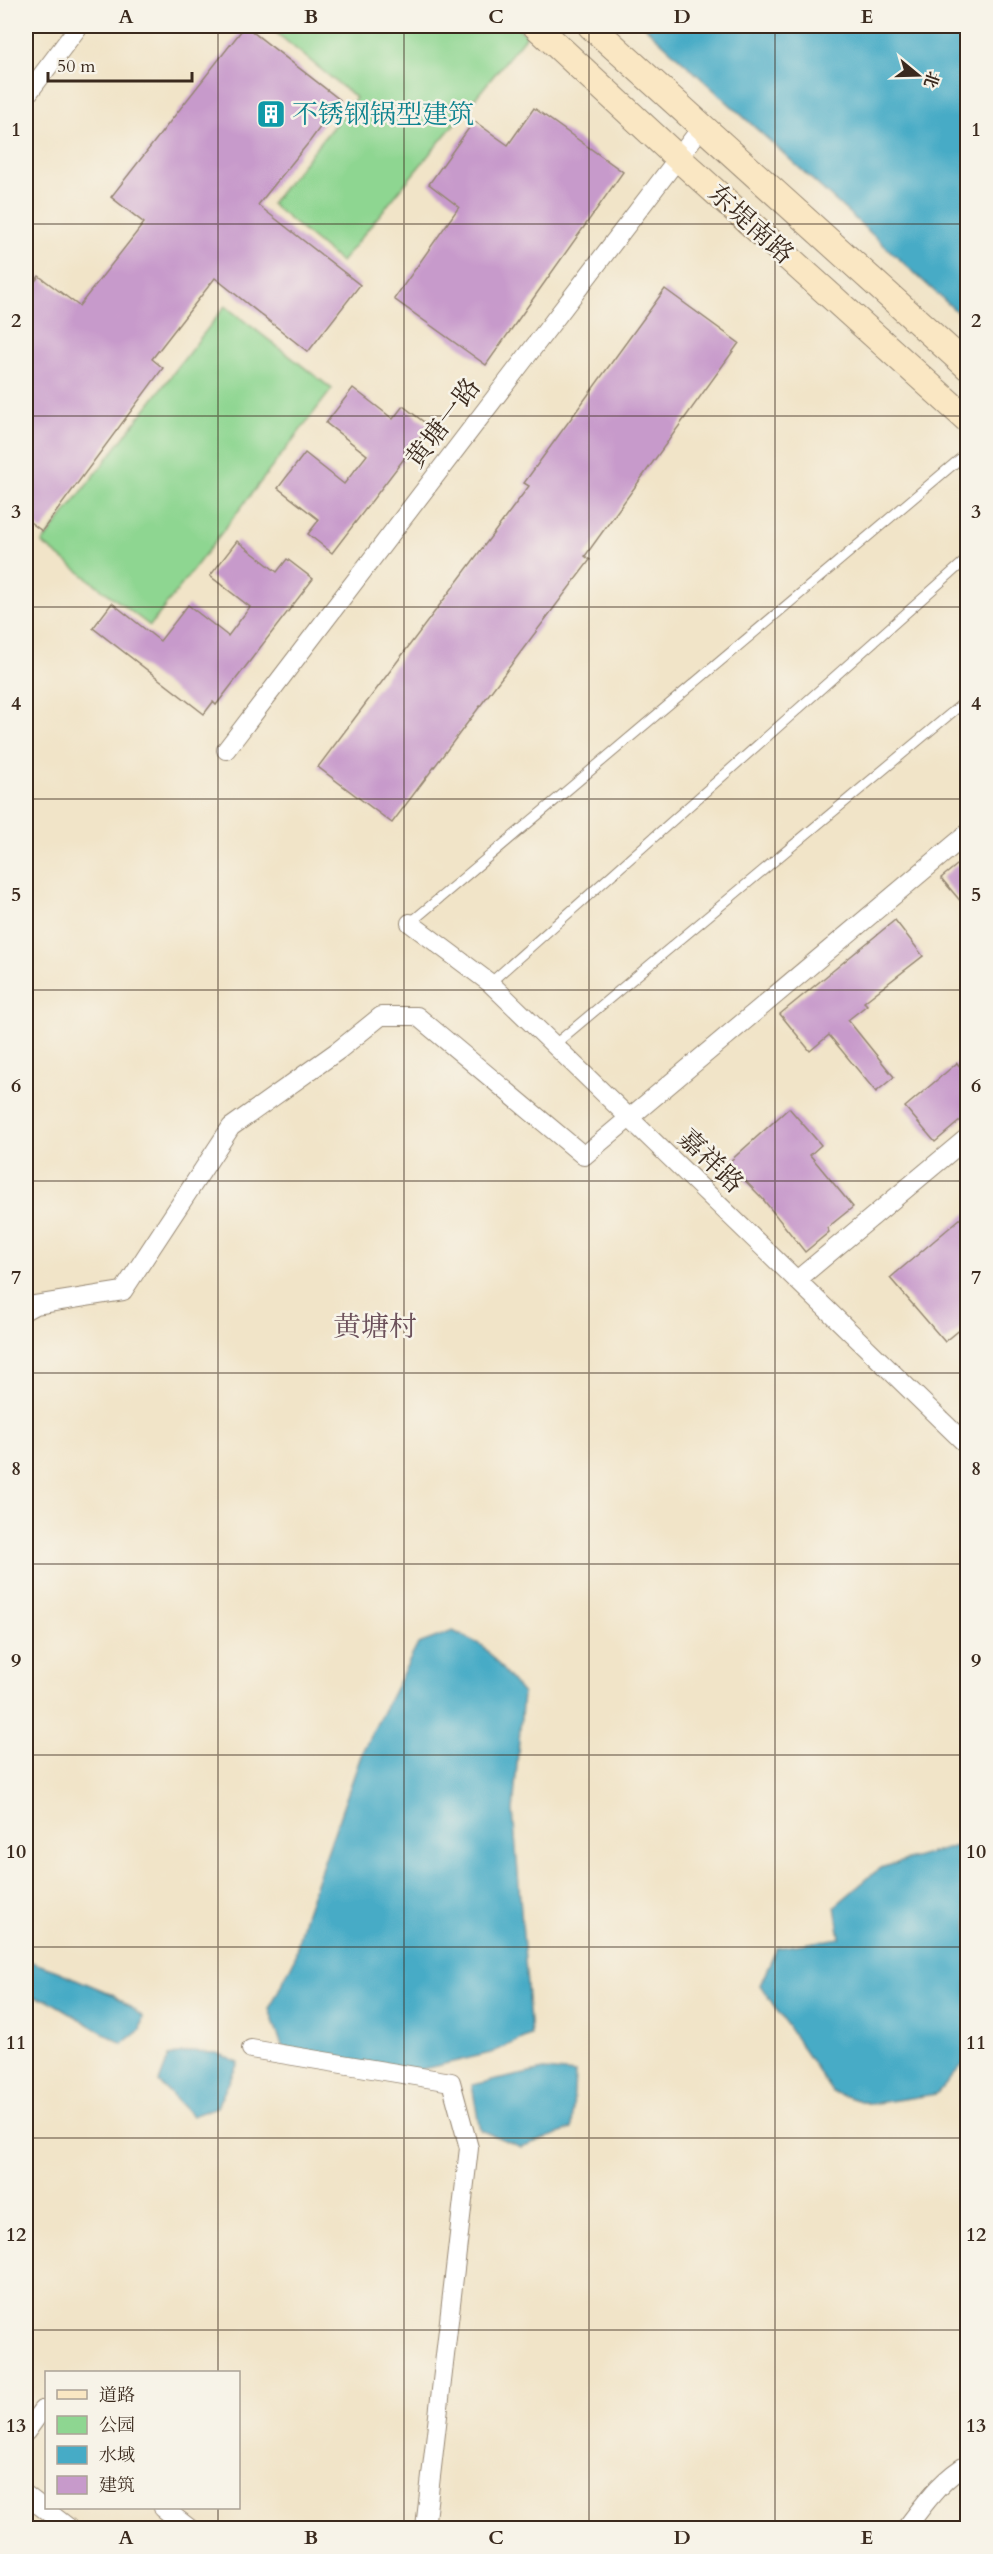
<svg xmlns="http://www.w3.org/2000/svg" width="993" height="2554" font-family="Cardo,'Noto Serif SC',serif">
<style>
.green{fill:#8ed691;stroke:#648058;stroke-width:1.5}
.water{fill:#46abc6;stroke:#406a72;stroke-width:1.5}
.building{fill:#c79acb}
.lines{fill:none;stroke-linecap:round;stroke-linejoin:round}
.lane-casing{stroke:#968773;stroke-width:11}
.street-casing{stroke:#968773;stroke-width:20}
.secondary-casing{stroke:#968773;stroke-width:28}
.lane{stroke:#fff;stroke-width:9}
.street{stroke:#fff;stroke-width:18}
.secondary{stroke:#fae7c3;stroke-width:26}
.grid{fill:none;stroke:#3b2a1e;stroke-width:1.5;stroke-opacity:0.55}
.labels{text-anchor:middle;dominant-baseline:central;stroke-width:5;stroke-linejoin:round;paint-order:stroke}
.culture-label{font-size:26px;fill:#0d838f;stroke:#f7f3e8;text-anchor:start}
.street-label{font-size:26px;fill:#3b2a1e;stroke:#f7f3e8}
.quarter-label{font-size:28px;fill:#6c515b;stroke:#f7f3e8}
.neatline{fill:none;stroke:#3b2a1e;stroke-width:2}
.grid-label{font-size:20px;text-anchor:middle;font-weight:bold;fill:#3b2a1e}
</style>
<rect width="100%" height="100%" fill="#f7f3e8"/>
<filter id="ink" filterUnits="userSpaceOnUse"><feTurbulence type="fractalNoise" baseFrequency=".0167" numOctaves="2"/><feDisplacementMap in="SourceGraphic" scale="12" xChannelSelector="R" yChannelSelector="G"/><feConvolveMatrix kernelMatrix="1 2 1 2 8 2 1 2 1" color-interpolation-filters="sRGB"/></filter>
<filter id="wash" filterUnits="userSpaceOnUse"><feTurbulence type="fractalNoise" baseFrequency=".008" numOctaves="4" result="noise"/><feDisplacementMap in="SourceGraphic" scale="24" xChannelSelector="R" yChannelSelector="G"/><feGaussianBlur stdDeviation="1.35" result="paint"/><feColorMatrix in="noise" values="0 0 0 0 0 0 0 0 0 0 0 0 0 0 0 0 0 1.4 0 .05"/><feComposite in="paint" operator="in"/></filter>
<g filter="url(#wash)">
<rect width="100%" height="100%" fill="#f1e4c8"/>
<g class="green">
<path d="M 268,26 L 515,26 L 527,35 L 341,262 L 271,204 L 356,98 Z"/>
<path d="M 225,306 L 332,389 L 150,626 L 42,543 Z"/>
</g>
<g class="water">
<path d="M 644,26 L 954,26 L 968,38 L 967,321 Z"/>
<path d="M 453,1631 L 483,1646 L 523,1694 L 513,1811 L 531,2035 L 491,2053 L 402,2074 L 285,2054 L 269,2009 L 294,1960 L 304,1918 L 363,1750 L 418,1644 Z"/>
<path d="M 963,1844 L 968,1846 L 967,2060 L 936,2094 L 870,2104 L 832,2092 L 760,1985 L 777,1948 L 840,1938 L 835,1906 L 880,1868 Z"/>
<path d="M 26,1960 L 57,1971 L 114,1995 L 143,2017 L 140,2030 L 122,2044 L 48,2000 L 26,1996 Z"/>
<path d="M 188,2052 L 217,2053 L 238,2063 L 217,2107 L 192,2116 L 159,2082 L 169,2056 Z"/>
<path d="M 544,2070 L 575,2073 L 572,2129 L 521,2147 L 480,2130 L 472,2085 Z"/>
</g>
<g id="blocks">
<g class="building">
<path d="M 245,26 L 340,100 L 310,141 L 258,205 L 360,285 L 308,352 L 215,278 L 152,359 L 163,368 L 42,531 L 26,519 L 26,293 L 39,276 L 79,306 L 144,223 L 111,197 Z"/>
<path d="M 534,108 L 623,172 L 486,365 L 394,299 L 459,207 L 429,184 L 474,121 L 508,145 Z"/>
<path d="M 665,289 L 739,343 L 585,556 L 590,560 L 392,823 L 318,767 L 529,486 L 524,483 Z"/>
<path d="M 353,388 L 393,419 L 403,406 L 429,426 L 332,553 L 308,534 L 319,520 L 278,488 L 305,453 L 344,484 L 367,455 L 326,423 Z"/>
<path d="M 237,541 L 277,572 L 287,559 L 313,579 L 216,705 L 213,702 L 204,714 L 93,628 L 112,603 L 160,641 L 188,605 L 228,636 L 250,607 L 210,576 Z"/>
<path d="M 968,856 L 968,910 L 941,878 Z"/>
<path d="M 895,920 L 923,956 L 864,1002 L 867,1005 L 848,1020 L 894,1077 L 876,1092 L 829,1035 L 810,1051 L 780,1014 Z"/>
<path d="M 957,1063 L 968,1076 L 968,1114 L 935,1142 L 905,1107 Z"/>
<path d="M 789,1108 L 821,1145 L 810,1155 L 853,1207 L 827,1228 L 829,1232 L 805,1252 L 762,1198 L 728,1163 Z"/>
<path d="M 968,1212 L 968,1323 L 945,1342 L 890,1278 Z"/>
</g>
</g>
</g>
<g filter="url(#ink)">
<use href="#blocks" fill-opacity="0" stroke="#968773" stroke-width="1.5"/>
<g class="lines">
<g class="lane-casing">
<g id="lane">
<path d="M 410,923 L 968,452"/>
<path d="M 490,983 L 968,558"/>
<path d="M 554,1045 L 968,699"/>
</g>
</g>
<g class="street-casing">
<g id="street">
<path d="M 26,96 L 79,26"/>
<path d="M 226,750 L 701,128"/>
<path d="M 410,923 L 490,983 L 968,1446"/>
<path d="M 797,1280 L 968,1137"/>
<path d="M 26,1310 L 35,1305 L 123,1291 L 231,1127 L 339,1050 L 381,1016 L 417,1016 L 584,1156 L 968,833"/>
<path d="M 251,2049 L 451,2082 L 469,2148 L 425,2528"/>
<path d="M 26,2432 L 42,2410 L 46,2413"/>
<path d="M 26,2495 L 69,2528"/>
<path d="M 163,2508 L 189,2528"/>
<path d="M 906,2528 C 924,2505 941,2479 968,2464"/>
</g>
</g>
<g class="secondary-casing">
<g id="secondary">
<path d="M 536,26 L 678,158 L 968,420"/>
<path d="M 591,26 L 968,367"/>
</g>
</g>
<use href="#lane" class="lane"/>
<use href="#street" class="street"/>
<use href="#secondary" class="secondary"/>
</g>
</g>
<path class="grid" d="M 218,26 L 218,2372M 404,26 L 404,2528M 589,26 L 589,2528M 775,26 L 775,2528M 26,224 L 968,224M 26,416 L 968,416M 26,607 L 968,607M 26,799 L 968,799M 26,990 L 968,990M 26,1181 L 968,1181M 26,1373 L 968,1373M 26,1564 L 968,1564M 26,1755 L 968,1755M 26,1947 L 968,1947M 26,2138 L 968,2138M 26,2330 L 968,2330M 218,2508 L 218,2528"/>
<defs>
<g id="building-square" transform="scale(1.5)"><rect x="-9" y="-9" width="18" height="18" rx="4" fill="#0f9aa8" stroke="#f7f3e8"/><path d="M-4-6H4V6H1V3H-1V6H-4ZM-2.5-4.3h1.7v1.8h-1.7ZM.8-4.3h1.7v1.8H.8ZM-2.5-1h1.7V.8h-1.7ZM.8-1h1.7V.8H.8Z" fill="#fff"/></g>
</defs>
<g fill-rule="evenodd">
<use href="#building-square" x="271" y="114"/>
</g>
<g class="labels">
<g class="culture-label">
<text x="292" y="114">不锈钢锅型建筑</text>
</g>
<g class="street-label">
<text transform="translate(751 224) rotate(42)">东堤南路</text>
<text transform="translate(443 423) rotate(-53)">黄塘一路</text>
<text transform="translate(711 1161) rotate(44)">嘉祥路</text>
</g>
<g class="quarter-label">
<text x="375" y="1327">黄塘村</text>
</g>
</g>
<rect width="993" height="2554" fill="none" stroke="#f7f3e8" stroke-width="66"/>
<rect x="45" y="2371" width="195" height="138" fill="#f7f3e8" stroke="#aca397" stroke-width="1.5"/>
<rect x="57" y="2390" width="30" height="9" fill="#fae7c3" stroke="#aca397" stroke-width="1.5"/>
<text x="99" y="2401" font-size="18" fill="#3b2a1e">道路</text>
<rect x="57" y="2416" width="30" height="18" fill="#8ed691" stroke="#aca397" stroke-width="1.5"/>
<text x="99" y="2431" font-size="18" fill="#3b2a1e">公园</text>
<rect x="57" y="2446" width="30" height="18" fill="#46abc6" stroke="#aca397" stroke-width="1.5"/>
<text x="99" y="2461" font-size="18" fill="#3b2a1e">水域</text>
<rect x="57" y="2476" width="30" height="18" fill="#c79acb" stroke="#aca397" stroke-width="1.5"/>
<text x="99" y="2491" font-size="18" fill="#3b2a1e">建筑</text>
<g transform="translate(918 75) rotate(109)" stroke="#f7f3e8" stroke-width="4.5" paint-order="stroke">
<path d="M0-4.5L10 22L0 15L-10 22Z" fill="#3b2a1e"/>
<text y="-9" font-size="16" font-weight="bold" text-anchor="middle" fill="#3b2a1e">北</text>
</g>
<path d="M48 72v9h144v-9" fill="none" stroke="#3b2a1e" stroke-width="3"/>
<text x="57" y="72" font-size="18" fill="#3b2a1e" stroke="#f7f3e8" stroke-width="4.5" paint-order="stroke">50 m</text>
<rect x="33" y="33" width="927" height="2488" class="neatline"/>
<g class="grid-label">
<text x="126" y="23">A</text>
<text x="311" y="23">B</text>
<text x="496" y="23">C</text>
<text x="682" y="23">D</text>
<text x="867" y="23">E</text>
<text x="16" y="136">1</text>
<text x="976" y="136">1</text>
<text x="16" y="327">2</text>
<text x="976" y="327">2</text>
<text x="16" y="518">3</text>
<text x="976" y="518">3</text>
<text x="16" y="710">4</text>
<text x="976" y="710">4</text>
<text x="16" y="901">5</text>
<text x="976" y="901">5</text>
<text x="16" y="1092">6</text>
<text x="976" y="1092">6</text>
<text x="16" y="1284">7</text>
<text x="976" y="1284">7</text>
<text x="16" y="1475">8</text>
<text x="976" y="1475">8</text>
<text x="16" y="1667">9</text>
<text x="976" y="1667">9</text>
<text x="16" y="1858">10</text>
<text x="976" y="1858">10</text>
<text x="16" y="2049">11</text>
<text x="976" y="2049">11</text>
<text x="16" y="2241">12</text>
<text x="976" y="2241">12</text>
<text x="16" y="2432">13</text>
<text x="976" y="2432">13</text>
<text x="126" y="2544">A</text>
<text x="311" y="2544">B</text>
<text x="496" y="2544">C</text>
<text x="682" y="2544">D</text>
<text x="867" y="2544">E</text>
</g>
</svg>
